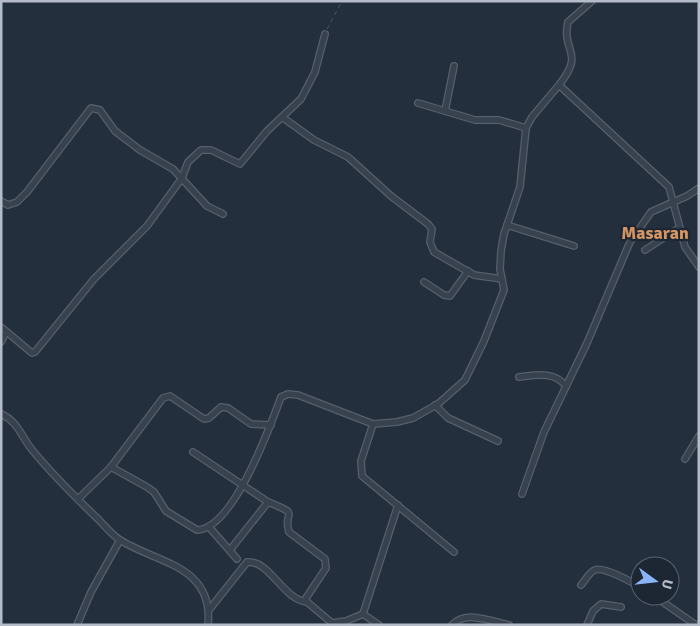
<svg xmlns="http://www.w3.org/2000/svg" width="700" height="626" font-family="Signika,sans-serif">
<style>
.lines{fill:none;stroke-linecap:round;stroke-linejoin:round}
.street-casing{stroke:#565f6c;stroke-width:8}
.path{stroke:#44595c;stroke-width:1;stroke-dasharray:4 4;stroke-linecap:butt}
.street{stroke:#38414e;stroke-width:5.5}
.labels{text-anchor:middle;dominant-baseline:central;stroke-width:4.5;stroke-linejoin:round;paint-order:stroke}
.quarter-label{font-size:18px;font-weight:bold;fill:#d59563;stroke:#1d2633}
</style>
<rect width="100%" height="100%" fill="#242f3e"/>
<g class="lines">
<g class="street-casing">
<g id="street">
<path d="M 559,85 C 586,51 561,53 568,22 L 592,1"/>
<path d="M 418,103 L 475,120 L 499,120 L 526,128"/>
<path d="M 445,111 L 454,66"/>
<path d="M 282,117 L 314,140 L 348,157 L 391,196 L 428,224 L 432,229 L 430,242 L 434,252 L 474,275 L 502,279"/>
<path d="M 1,201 L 8,205 L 17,202 L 27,192 L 91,108 L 100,110 L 115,131 L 140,150 L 173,169 L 207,206 L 223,214"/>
<path d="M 507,225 L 574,246"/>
<path d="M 645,250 L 679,228"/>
<path d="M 424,282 L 444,295 L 450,296 L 468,271"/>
<path d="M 1,327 L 32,353 L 35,352 L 94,279 L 147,226 L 182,178 L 188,162 L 201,150 L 211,150 L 240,164 L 267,131 L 301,99 L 315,72 L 325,34"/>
<path d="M 1,342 L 6,332"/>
<path d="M 519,377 C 537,375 554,371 566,386"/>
<path d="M 435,405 L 448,418 L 498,441"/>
<path d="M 1,414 C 19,422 21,437 33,451 C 53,475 75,497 98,519 C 105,526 112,535 120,540 C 156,563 214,565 208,625"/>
<path d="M 373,424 L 361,461 L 362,476 L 454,552"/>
<path d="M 193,452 L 268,502"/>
<path d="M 685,459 L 699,436"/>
<path d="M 111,467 L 163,398 L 170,396 L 204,419 L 209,418 L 221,407 L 228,408 L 251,424 L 271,425"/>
<path d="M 522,494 L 544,432 L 587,343 L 630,242 L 651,212 L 687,196 L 699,188"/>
<path d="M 78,499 L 111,467 L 147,487 L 154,492 L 166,511 L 197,530 C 233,529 270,427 281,397 L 288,394 L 298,395 L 373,424 L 397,422 L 413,418 L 438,404 L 465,380 L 484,341 L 504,290 L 500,269 L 501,251 L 504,234 L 520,187 L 526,128 L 532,117 L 559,85 L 669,187 L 685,247 L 699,267"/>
<path d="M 209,527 L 237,559"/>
<path d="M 230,550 L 268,502 C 303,516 282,510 289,532 L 325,559 L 326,568 L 306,598 L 307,602 L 332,623 L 331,625"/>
<path d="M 581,585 C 585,581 589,572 595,570 C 603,566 632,582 640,587"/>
<path d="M 654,596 L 696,625"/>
<path d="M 209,610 L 247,562 C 270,560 282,599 307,602"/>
<path d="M 332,623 L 346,621 L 363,614"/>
<path d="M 77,625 L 91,592 L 120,540"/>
<path d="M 379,625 L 363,614 L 398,505"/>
<path d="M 452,625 C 466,610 491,621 509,625"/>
<path d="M 587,625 L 593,611 L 601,604 L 621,607"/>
</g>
</g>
<path class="path" d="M 327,29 L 342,1"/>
<use href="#street" class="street"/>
</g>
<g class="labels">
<g class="quarter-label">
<text x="655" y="233">Masaran</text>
</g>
</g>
<rect width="700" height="626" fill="none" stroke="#b4bcc9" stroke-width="5"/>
<g transform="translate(655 581) rotate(105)"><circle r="24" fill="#1d2633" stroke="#59626f"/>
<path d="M0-4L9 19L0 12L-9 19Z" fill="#8ab4f8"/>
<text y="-8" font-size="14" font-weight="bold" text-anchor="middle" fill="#b4bcc9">U</text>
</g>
</svg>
